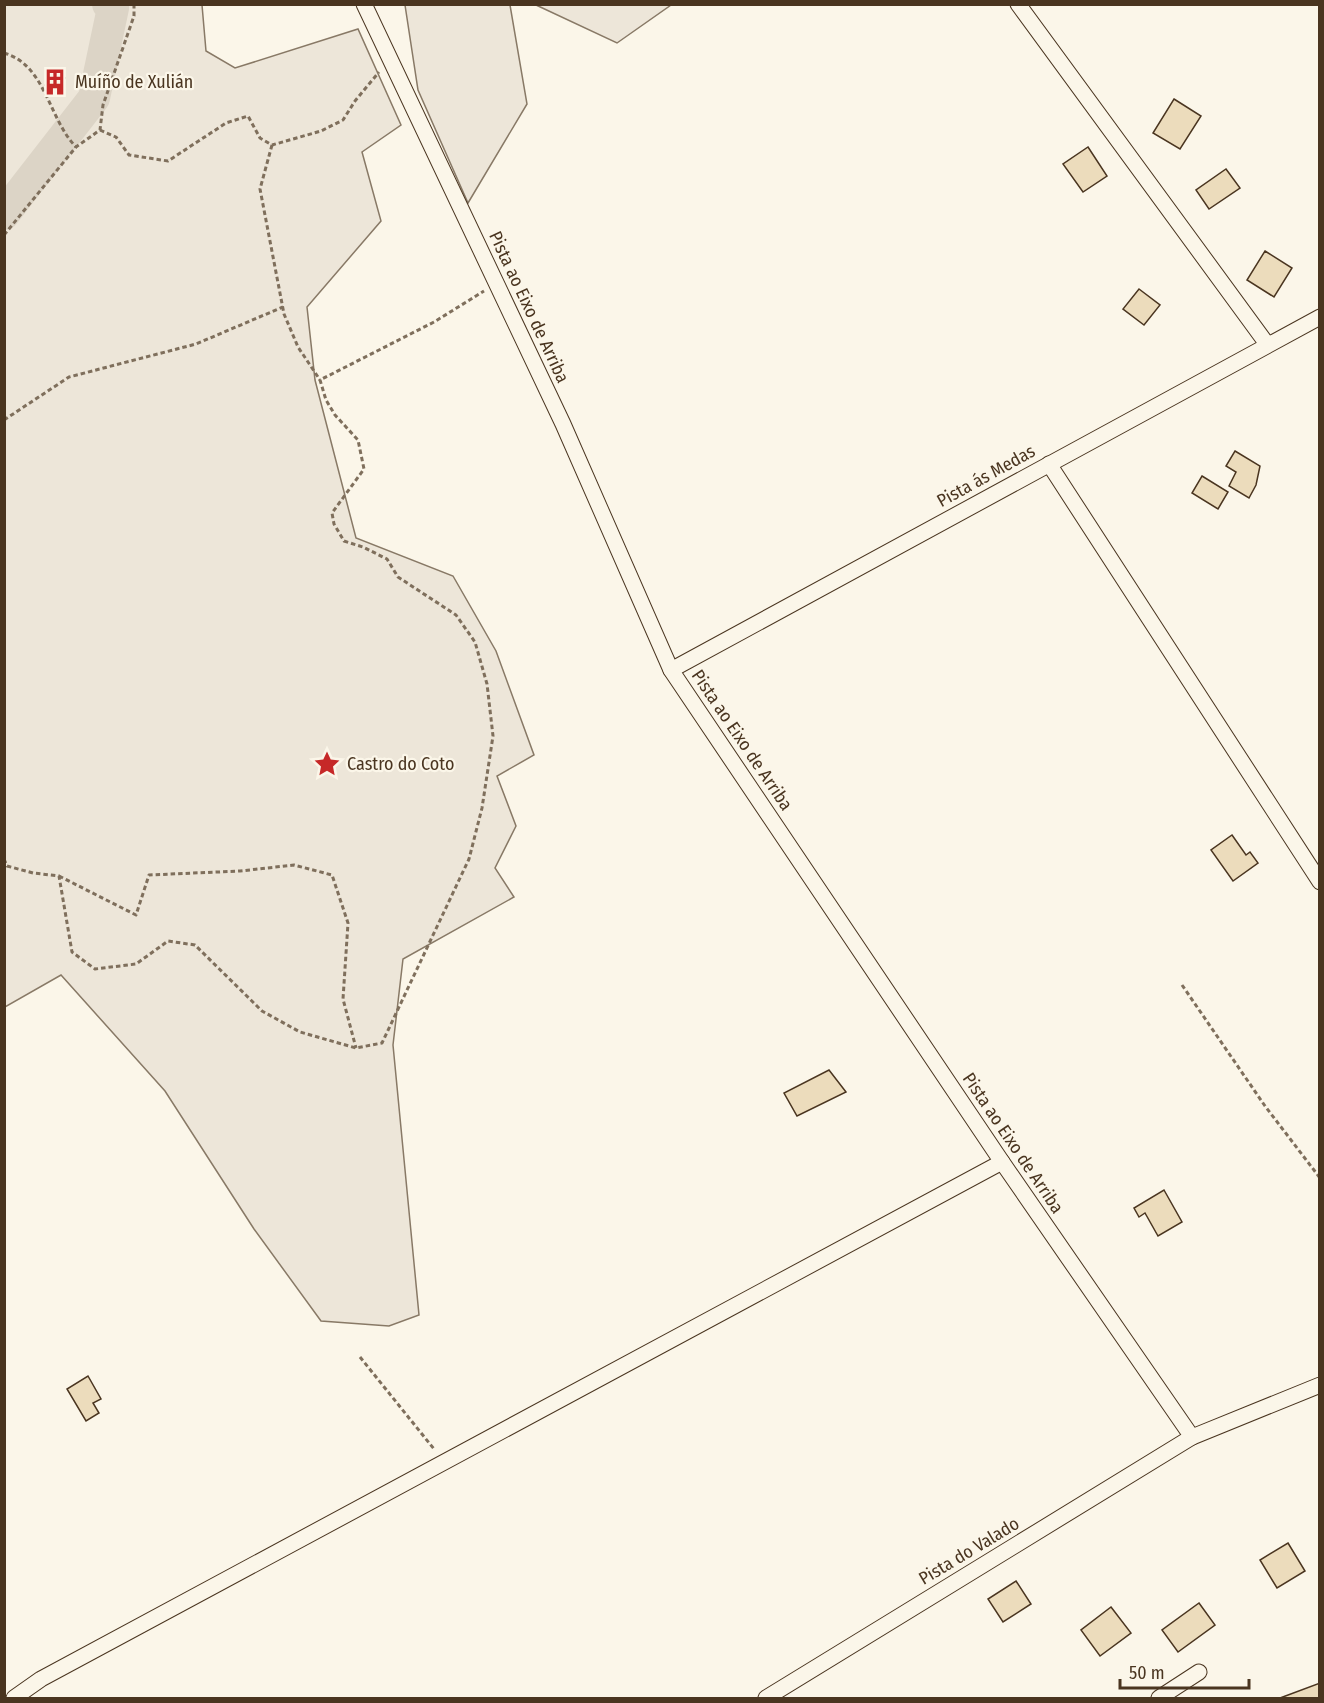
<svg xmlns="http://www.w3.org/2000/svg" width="1324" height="1703" font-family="'Fira Sans Condensed',sans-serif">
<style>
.green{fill:#ede6d9;stroke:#887966;stroke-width:1.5}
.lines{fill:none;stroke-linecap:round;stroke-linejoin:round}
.river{stroke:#dcd4c6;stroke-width:32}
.building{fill:#ecdcbc;stroke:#4a3520;stroke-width:1.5}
.street-casing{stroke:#4a3520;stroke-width:17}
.path{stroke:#7f6f5c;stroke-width:3;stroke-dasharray:4.5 3;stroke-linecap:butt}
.street{stroke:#fbf6e9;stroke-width:15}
.labels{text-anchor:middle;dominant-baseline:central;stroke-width:4.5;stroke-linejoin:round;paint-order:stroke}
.poi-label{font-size:18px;fill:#4a3520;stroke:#fbf6e9;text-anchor:start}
.street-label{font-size:18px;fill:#4a3520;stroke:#fbf6e9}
</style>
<rect width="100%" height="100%" fill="#fbf6e9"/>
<g class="green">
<path d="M 4,5 L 202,5 L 206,51 L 235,68 L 358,29 L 401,125 L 362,152 L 381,221 L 307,307 L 315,380 L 356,538 L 453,576 L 496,651 L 534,755 L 497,776 L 516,826 L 495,868 L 514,897 L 403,959 L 393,1045 L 419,1315 L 389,1326 L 321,1321 L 254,1229 L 165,1091 L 61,975 L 5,1007 Z"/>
<path d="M 405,5 L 510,5 L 527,104 L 468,203 L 418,90 Z"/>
<path d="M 536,5 L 671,5 L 617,43 Z"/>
</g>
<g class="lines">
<path class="river" d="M 4,214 L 94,98 L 113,8 L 108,4"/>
</g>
<g class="building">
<path d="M 55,72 L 65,78 L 55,92 L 45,85 Z"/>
<path d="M 1174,99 L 1201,116 L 1180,149 L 1153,133 Z"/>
<path d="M 1088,147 L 1107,176 L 1083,192 L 1063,164 Z"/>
<path d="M 1226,169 L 1240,188 L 1209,209 L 1196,190 Z"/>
<path d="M 1265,251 L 1292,268 L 1274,297 L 1247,280 Z"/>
<path d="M 1139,289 L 1160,305 L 1144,325 L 1123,309 Z"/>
<path d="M 1235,451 L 1260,466 L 1256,485 L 1249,498 L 1229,486 L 1236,472 L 1226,466 Z"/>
<path d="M 1202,476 L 1228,492 L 1218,509 L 1192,493 Z"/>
<path d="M 1232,835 L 1246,855 L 1250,852 L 1258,863 L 1233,881 L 1211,850 Z"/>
<path d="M 829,1070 L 846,1092 L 797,1116 L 784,1093 Z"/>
<path d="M 1164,1190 L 1182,1222 L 1158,1236 L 1145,1213 L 1139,1217 L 1134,1208 Z"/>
<path d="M 88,1376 L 101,1399 L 93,1403 L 99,1413 L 86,1421 L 67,1389 Z"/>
<path d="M 1288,1543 L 1305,1571 L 1277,1588 L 1260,1560 Z"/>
<path d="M 1016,1581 L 1031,1604 L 1003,1622 L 988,1599 Z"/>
<path d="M 1199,1603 L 1215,1625 L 1178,1652 L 1162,1630 Z"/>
<path d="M 1111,1607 L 1131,1633 L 1100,1656 L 1081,1630 Z"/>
<path d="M 1320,1683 L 1320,1698 L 1280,1698 Z"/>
</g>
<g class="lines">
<g class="street-casing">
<g id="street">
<path d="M 364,4 L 563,424 L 671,670 L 1002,1162 L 1192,1437"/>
<path d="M 1018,4 L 1267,344"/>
<path d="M 1049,464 L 1320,882"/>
<path d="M 671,670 L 1320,317"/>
<path d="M 14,1698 L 41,1679 L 1002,1162"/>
<path d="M 766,1698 L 1192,1437 L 1320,1385"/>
<path d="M 1159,1698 L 1199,1672"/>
</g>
</g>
<g class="path">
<path d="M 4,53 C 46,65 48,118 76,147"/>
<path d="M 100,130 L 116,137 L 129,155 L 168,161 L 226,123 L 248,116 L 260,138 L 272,145 L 321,131 L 343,120 L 355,101 L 379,72"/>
<path d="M 272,145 L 260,189 L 284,314 L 298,347 L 320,380"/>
<path d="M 4,235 L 76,147 L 100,130 L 103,105 L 134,16 L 134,4"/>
<path d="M 4,420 L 69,377 L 196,344 L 283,307"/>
<path d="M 4,859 L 7,866 L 33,873 L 59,876 L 72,952 L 95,969 L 136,964 L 168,941 L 195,945 L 262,1011 L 300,1032 L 356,1048 L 382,1043 L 469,859 L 482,808 L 493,736 L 487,684 L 475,642 L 456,615 L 398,577 L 387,559 L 363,547 L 344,541 L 334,524 L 332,513 L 364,469 L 358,440 L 335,415 L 326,400 L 320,380 L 434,322 L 484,291"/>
<path d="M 59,876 L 136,915 L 149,875 L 240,871 L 294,865 L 332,875 L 348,923 L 343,999 L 356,1048"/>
<path d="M 1182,985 L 1265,1106 L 1320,1178"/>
<path d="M 360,1357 L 434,1449"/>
</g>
<use href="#street" class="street"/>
</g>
<defs>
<g id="building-bare" transform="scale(2.07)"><path d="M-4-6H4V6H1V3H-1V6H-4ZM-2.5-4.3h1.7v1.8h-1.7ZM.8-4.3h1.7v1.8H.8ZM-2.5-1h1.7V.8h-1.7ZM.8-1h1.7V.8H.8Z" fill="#c62828" stroke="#fbf6e9" stroke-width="2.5" paint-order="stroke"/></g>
<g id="sight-bare" transform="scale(2.07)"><path d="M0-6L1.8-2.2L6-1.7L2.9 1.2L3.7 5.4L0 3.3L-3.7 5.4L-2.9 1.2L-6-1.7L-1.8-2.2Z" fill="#c62828" stroke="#fbf6e9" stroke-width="2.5" paint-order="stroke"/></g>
</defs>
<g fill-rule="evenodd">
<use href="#building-bare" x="55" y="82"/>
<use href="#sight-bare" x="327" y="764"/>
</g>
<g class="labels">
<g class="poi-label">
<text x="75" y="82">Muíño de Xulián</text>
<text x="347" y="764">Castro do Coto</text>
</g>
<g class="street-label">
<text transform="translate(529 307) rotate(65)">Pista ao Eixo de Arriba</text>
<text transform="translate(986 476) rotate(-29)">Pista ás Medas</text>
<text transform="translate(742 740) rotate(56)">Pista ao Eixo de Arriba</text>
<text transform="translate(1013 1143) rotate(56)">Pista ao Eixo de Arriba</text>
<text transform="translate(969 1551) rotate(-31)">Pista do Valado</text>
</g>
</g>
<rect width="1324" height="1703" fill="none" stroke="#4a3520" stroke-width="12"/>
<path d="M1120 1679v9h129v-9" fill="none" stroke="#4a3520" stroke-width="3"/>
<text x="1129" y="1679" font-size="18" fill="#4a3520" stroke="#fbf6e9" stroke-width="4.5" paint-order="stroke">50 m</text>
</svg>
